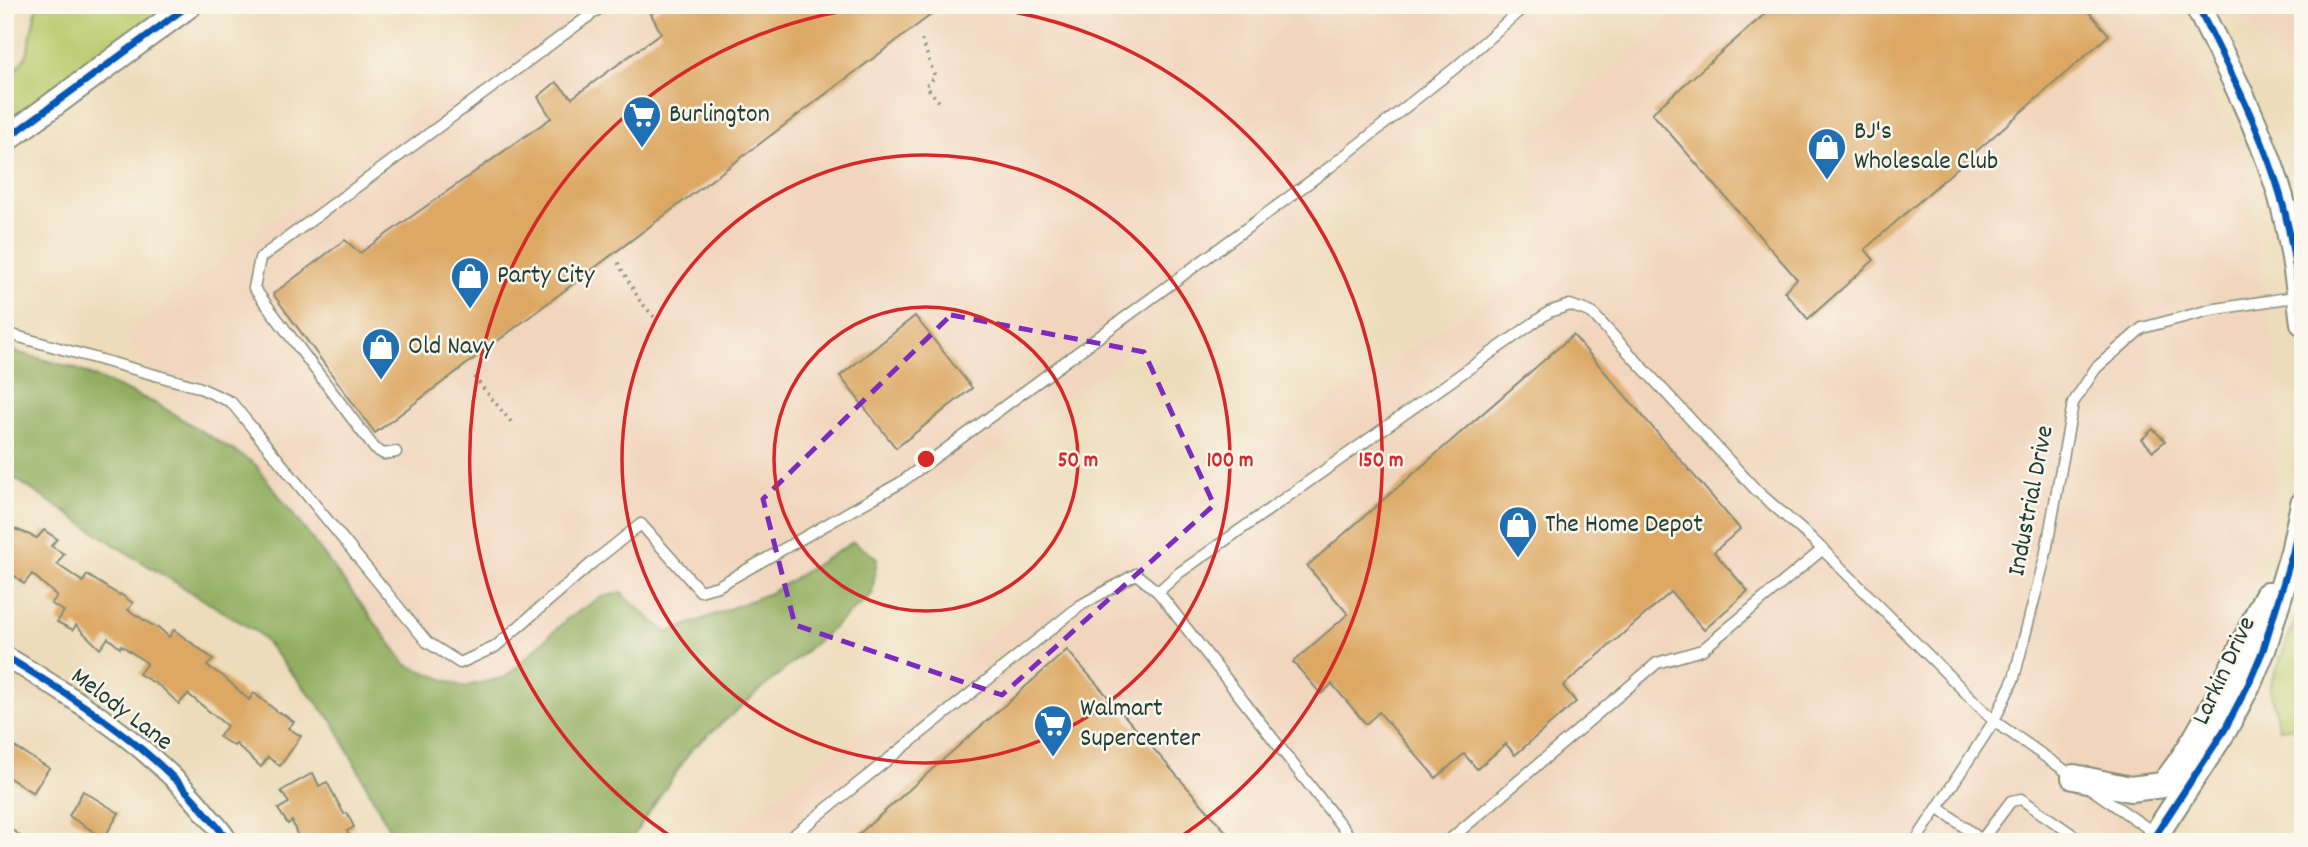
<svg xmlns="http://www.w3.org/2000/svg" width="2308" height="847" font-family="Dekko,sans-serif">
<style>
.built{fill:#f1d5bd}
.green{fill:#baca6d;stroke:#6c8450;stroke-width:2}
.forest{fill:#93ae60;stroke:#59764a;stroke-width:2}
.building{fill:#dca864}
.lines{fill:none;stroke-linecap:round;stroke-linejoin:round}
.service-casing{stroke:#868c77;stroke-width:13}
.minor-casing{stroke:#868c77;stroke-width:23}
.tertiary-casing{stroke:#868c77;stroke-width:28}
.path{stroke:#868c77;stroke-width:3.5;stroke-dasharray:2 5;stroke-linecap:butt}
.service{stroke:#fff;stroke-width:10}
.minor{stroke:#fff;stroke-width:19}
.tertiary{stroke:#fff;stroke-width:24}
.cycleway-casing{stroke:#fbf7ec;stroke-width:11}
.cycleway{stroke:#0057b8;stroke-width:7}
.marked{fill:none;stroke:#7b2cbf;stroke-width:5;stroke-dasharray:14 9;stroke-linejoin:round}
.ring{fill:none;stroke:#d62828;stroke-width:3.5}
.labels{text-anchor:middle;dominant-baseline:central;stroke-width:5;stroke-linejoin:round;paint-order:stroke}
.poi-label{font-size:26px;fill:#1f3d34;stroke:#fbf7ec;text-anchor:start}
.street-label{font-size:26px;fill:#1f3d34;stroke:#fbf7ec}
.centre{fill:#d62828;stroke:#fbf7ec;stroke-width:3.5}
.ring-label{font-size:21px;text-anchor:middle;font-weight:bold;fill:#d62828;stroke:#fbf7ec;stroke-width:5;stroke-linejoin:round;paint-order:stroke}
</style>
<rect width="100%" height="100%" fill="#fbf7ec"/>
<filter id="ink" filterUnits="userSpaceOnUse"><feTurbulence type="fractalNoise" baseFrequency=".0143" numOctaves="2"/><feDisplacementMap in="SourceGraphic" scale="14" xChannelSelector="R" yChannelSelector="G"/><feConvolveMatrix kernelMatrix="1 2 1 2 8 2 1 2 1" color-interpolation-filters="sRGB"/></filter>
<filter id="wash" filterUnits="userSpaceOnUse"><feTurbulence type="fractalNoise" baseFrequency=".00686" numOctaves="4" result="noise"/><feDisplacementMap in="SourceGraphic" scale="28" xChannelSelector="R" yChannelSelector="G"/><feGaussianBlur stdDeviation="1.57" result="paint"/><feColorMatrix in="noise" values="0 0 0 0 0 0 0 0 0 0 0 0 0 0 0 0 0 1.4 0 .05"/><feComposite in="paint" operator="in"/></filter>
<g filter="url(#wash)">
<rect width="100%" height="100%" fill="#eddcba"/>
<g class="built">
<path d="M 553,5 L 1571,5 L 1408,144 L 493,831 L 124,334 Z"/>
<path d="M 1686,5 L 2170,5 L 2245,170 L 2277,367 L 2276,516 L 2216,689 L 2123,842 L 714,842 L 1176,496 L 1543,265 L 1528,137 Z"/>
<path d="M 2235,5 L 2303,5 L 2303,92 L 2239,14 Z"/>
</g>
<g class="green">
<path d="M 37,5 L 180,5 L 5,123 L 5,84 L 27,55 Z"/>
<path d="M 2303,598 L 2303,726 L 2279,729 L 2270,687 Z"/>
</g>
<path class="forest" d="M 5,349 L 74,368 L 157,404 L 255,464 L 407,665 L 463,687 L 506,677 L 567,619 L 601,597 L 621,593 L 667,633 L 770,593 L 853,542 L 877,558 L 872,594 L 692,749 L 629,842 L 396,842 L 333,722 L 258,633 L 127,553 L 5,472 Z"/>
<g id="blocks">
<g class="building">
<path d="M 664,5 L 944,5 L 375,433 L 273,294 L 345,240 L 360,253 L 551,118 L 538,97 L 556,82 L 572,98 L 661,33 L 651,14 Z"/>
<path d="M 1775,5 L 2083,5 L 2109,35 L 1865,249 L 1874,260 L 1808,319 L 1784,291 L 1797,279 L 1652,113 Z"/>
<path d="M 915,316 L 972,388 L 896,448 L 840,376 Z"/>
<path d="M 1573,335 L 1740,529 L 1714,552 L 1748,591 L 1704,630 L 1671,592 L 1563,686 L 1576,702 L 1515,755 L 1506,744 L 1477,769 L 1464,754 L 1436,778 L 1379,712 L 1366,724 L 1332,684 L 1321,694 L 1293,662 L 1348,614 L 1307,566 Z"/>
<path d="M 2153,429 L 2165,441 L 2153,451 L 2142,439 Z"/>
<path d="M 5,525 L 37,538 L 44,530 L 57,539 L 51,546 L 64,554 L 57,564 L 83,582 L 87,575 L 119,595 L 120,594 L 133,603 L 128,610 L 157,628 L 158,627 L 169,637 L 174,630 L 213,659 L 207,666 L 223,676 L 249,700 L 254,693 L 279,713 L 280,712 L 294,722 L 288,728 L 301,736 L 280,766 L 268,757 L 261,767 L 236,744 L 234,746 L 219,737 L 227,726 L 188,694 L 179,704 L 161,687 L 139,674 L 147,663 L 121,645 L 120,648 L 108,638 L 100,649 L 76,625 L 73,630 L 57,622 L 64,611 L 51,604 L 57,596 L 32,574 L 24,584 L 5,567 Z"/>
<path d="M 1067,650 L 1235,842 L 850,842 Z"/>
<path d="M 13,746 L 49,768 L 33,793 L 5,775 L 5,758 Z"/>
<path d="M 313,773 L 319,786 L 327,782 L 344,814 L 347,813 L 354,827 L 347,831 L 353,842 L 300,842 L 292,821 L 288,824 L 278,809 L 289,803 L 281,791 Z"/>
<path d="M 83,791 L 119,813 L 104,838 L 69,816 Z"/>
</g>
</g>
</g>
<g filter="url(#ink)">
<use href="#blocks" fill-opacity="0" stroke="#868c77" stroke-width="2"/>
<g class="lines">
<g class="service-casing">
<g id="service">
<path d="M 5,333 L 198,387 L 231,402 L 427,642 L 460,663 L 495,647 L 592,563 L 641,524 L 700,591 L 718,586 L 900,483 L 1330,167 L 1455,68 L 1526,5"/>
<path d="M 396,452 L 384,454 L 375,449 L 254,288 L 260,258 L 604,5"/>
<path d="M 1158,592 L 1354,842"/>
<path d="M 2091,789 L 2156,834"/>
<path d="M 1938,807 L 1984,842"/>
<path d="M 785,842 L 1081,605 L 1136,574 L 1158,592 L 1179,573 L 1549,312 L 1570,305 L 1592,313 L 1757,491 L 1812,539 L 1994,721 L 2073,776"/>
<path d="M 1447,842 L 1657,663 L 1702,650 L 1823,549"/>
<path d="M 1915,842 L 1994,721 L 2014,678 L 2045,557 L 2073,403 L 2096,368 L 2142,328 L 2210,310 L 2300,296"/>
<path d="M 1980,842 L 2011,801 L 2021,799 L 2076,837 L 2078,842"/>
</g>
</g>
<g class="minor-casing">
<g id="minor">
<path d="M 5,656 C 77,699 156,750 208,816 C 215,824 223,832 228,842"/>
<path d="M 5,838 L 11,842"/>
</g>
</g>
<g class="tertiary-casing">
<g id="tertiary">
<path d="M 2197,5 C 2226,63 2256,120 2276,181 C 2291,226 2297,276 2303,323"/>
<path d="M 5,140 L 189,5"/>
<path d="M 2074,777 L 2130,789 L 2163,785 C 2209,729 2234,659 2267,595 L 2270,595"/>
<path d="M 2151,842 L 2225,729 L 2249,683 L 2263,650 L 2293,552 L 2303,504"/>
</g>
</g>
<g class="path">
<path d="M 922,40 L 935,77 L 926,86 L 940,103"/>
<path d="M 618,263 L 640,301 L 656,319"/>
<path d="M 474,377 L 512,423"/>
</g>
<use href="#service" class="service"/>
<use href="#minor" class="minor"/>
<use href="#tertiary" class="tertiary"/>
<g class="cycleway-casing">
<g id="cycleway">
<path d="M 2197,5 C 2226,63 2256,120 2276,181 C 2291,226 2297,276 2303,323"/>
<path d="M 5,140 L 189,5"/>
<path d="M 5,656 C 77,699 156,750 208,816 C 215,824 223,832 228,842"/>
<path d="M 2151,842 L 2225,729 L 2249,683 L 2263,650 L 2293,552 L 2303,504"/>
</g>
</g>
<use href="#cycleway" class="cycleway"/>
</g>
</g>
<path class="marked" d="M 951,315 L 1144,352 L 1214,505 L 1002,695 L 795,625 L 763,499 Z"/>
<g class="ring">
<circle cx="926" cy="459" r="152"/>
<circle cx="926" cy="459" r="304"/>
<path d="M678 841A455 455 0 0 1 890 5M962 5A455 455 0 0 1 1174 841"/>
</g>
<defs>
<g id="supermarket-pin" transform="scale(2.0125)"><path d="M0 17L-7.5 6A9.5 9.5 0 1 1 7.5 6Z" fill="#1f6fb2" stroke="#fbf7ec"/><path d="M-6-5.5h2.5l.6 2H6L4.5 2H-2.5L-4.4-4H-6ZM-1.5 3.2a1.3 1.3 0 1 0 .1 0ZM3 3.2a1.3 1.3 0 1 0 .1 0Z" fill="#fff"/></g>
<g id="shop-pin" transform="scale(2.0125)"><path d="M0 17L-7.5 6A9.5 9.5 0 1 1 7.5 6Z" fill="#1f6fb2" stroke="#fbf7ec"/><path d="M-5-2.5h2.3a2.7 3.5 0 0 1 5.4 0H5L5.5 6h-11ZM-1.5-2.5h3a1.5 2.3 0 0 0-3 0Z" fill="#fff"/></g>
</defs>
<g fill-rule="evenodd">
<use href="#supermarket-pin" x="642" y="115"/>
<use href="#shop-pin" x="1827" y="147"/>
<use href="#shop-pin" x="470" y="276"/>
<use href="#shop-pin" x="381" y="347"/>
<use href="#shop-pin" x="1518" y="525"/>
<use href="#supermarket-pin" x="1053" y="724"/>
</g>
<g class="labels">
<g class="poi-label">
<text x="669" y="115">Burlington</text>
<text x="1854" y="132">BJ's<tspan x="1854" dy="30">Wholesale Club</tspan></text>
<text x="497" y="276">Party City</text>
<text x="408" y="347">Old Navy</text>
<text x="1545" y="525">The Home Depot</text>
<text x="1080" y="709">Walmart<tspan x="1080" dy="30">Supercenter</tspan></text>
</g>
<g class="street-label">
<text transform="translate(2032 501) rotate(-79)">Industrial Drive</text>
<text transform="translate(2225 671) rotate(-65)">Larkin Drive</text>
<text transform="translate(121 710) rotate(37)">Melody Lane</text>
</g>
</g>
<circle cx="926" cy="459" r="10" class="centre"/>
<g class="ring-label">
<text x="1078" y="466">50 m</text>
<text x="1230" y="466">100 m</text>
<text x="1381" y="466">150 m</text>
</g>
<rect width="2308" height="847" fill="none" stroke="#fbf7ec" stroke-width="28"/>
</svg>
